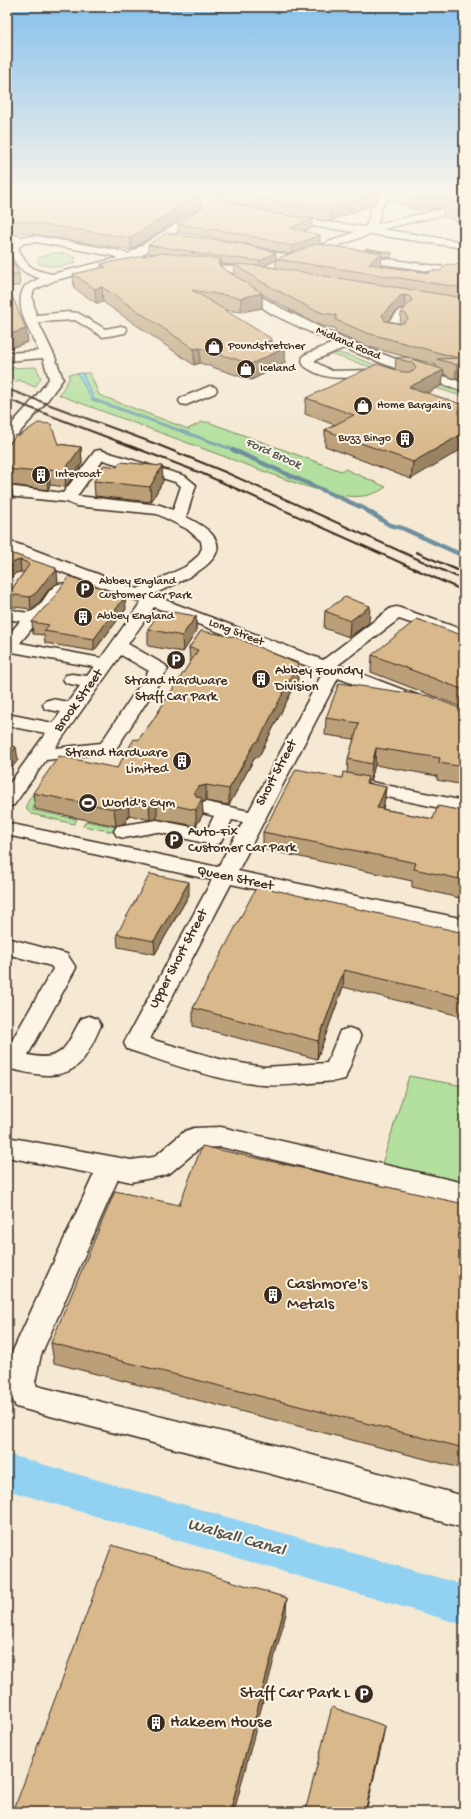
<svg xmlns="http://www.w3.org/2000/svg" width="471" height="1819" font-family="'Gochi Hand',sans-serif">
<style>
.green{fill:#b3e09e;stroke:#77855e}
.water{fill:#91d2f2;stroke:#6f8f9d}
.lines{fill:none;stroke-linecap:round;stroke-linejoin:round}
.stream{stroke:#6f8f9d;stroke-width:4.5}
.canal{fill:#91d2f2;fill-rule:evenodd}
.minor-casing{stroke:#3b2a1e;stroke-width:3}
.minor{fill:#fcf5e5;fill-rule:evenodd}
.rail{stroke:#3b2a1e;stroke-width:2}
.wall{fill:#bb9f78;stroke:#3b2a1e;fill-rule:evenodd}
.shaded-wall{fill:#988262;stroke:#3b2a1e}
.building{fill:#d9b98c;stroke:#3b2a1e;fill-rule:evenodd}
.labels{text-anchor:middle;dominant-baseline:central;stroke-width:4;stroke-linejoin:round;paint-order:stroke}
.far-street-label{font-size:12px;fill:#3b2a1e;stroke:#fcf5e5}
.far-poi-label{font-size:12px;fill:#3b2a1e;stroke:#fcf5e5;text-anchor:start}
.far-water-label{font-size:13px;font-style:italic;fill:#505453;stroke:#fcf5e5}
.poi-label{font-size:14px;fill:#3b2a1e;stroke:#fcf5e5;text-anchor:start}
.street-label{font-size:14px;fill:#3b2a1e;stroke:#fcf5e5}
.near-poi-label{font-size:17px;fill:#3b2a1e;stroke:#fcf5e5;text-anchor:start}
.near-water-label{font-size:18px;font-style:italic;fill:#505453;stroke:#fcf5e5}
</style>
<rect width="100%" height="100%" fill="#f5e9d3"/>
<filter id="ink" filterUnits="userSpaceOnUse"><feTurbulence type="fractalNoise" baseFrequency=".025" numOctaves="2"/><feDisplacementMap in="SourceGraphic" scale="8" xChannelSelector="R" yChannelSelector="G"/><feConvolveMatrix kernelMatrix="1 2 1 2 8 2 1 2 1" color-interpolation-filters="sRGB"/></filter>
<g filter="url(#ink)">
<g class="green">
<path d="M 53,253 L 66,254 L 77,258 L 74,258 L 75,261 L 73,261 L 76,262 C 65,268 47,268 38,263 L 38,258 Z"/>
<path d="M 338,353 L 351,356 L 405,376 L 464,393 L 464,397 L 330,354 Z"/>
<path d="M 36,367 L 41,378 L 35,387 L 19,380 L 15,382 L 7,379 L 7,368 Z"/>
<path d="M 90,373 L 99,395 L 188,429 L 202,422 L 208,422 L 341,471 L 345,469 L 386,487 C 360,506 327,492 298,484 L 59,395 L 69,379 L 69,374 Z"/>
<path d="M 32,795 L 40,797 L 32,810 L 77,819 L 74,824 L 32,814 C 23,809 27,802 32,795 Z"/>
<path d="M 86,821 L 121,828 L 118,833 L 83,826 Z"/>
<path d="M 409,1076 L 464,1086 L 464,1183 L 381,1167 Z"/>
</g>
<path class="water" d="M 82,373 L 94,399 L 242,452 L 240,453 L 92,400 L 78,374 Z"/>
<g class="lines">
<path class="stream" d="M 233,450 L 363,508 L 390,525 L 402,528 L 464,556"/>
<path class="canal" d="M 7,1454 L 464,1585 L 464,1625 L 7,1490 Z"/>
<g class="minor-casing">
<g id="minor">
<path d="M 382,193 L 392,193 L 380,210 L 379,220 L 377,224 L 464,204 L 464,210 L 382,229 L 464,242 L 464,248 L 370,234 L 305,258 L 297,258 L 296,261 L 292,262 L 244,251 L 243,249 L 248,246 L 296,257 L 297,254 L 355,232 L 282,222 L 277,219 L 278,217 L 282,216 L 365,227 L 369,220 L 370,210 Z"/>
<path d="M 202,207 L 207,210 L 206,212 L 141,256 L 162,258 L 164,260 L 162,262 L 129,262 L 56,280 L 34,290 L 32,297 L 36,315 L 69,312 L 78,313 L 105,329 L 121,326 L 125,327 L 127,330 L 125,333 L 103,337 L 75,320 L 38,322 L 55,357 L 63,379 L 43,406 L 12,441 L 7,442 L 7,429 L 33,400 L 49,379 L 43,358 L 7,361 L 7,353 L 39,351 C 31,333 12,305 25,286 L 40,278 C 22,274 15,265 8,248 L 13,241 L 7,239 L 7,233 L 21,237 L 36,236 L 116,250 L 128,254 ZM 36,242 L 113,256 L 118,258 L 52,274 C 32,270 27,267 18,248 L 24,243 Z"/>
<path d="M 352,254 L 464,270 L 464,276 L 348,259 L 346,257 L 348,255 Z"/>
<path d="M 194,262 L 263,271 L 269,274 L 263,277 L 190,267 L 188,265 L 190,263 Z"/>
<path d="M 236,282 L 281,308 L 346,340 L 406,363 L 464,383 L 464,391 L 397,369 L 344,348 L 315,360 L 315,362 L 332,371 L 373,370 L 390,373 L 392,376 L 390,379 C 383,381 375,377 368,377 C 344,377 329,382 307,368 C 302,365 301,360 304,355 L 333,343 L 272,314 L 232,287 L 230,285 L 232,283 Z"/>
<path d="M 404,309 L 408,310 L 410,313 L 397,327 L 404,328 L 406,331 L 404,334 L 400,335 L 384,332 L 382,329 L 384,326 L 400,310 Z"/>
<path d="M 210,386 L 215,387 L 217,390 L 215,393 L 186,405 L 181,404 L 179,401 L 181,398 Z"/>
<path d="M 100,450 L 185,476 L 196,485 L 186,517 C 258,551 189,577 152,595 L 323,660 L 391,608 L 397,607 L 464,630 L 464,641 L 399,619 L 338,665 L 464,713 L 464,726 L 338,678 L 238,871 L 464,919 L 464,935 L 231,884 L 150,1039 L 223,1060 L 264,1067 L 327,1063 L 340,1031 L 349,1028 L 358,1031 L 361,1037 L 345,1079 L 336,1081 C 315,1082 283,1087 263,1085 C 217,1081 171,1064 127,1049 L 124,1043 L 212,880 L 7,835 L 7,823 L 218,867 L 243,822 L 232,820 L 220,843 L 213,845 L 157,832 L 124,838 L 117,836 L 114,831 L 117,826 L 157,820 L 207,830 L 214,816 L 199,812 L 196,808 L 199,804 L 206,802 L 249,811 L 323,672 L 154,607 L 128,644 L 165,665 L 168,669 L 114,752 L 46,760 L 14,805 L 7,807 L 7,787 L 46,733 L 7,726 L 7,714 L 53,723 L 61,712 L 45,709 L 43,705 L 45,701 L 52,699 L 68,702 L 80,686 L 66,683 L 63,679 L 66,675 L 72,674 L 87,676 L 94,667 L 7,651 L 7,637 L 20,621 L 12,620 L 7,621 L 7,609 C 13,609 23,614 29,612 C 46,608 47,579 67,584 L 69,588 L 49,615 L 37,622 L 20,643 L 101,658 L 141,602 L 7,551 L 7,541 L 24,546 L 137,589 L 185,567 L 198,556 L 202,548 L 201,541 L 187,529 L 157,514 L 76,506 L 67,502 L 7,496 L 7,486 L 63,493 L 95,451 ZM 103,460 L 175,482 L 181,486 L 173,510 L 160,505 L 77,496 ZM 121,655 L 149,671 L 101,743 L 55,748 Z"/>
<path d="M 356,779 L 464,801 L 464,813 L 349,789 L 346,785 L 349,781 Z"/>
<path d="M 7,938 L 67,954 L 76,968 L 28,1055 C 64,1063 66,1045 81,1019 L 89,1016 L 97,1019 L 101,1025 C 96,1036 91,1048 84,1058 C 66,1084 32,1074 7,1068 L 7,1049 L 53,969 L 51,966 L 7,954 Z"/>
<path d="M 221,1127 L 464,1183 L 464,1205 L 221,1147 L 200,1148 L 170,1173 L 161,1176 L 131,1182 L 118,1179 L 41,1355 L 35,1382 L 37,1386 L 271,1444 L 464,1496 L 464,1528 L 271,1474 L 16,1407 C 5,1383 6,1381 11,1355 L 94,1174 L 7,1157 L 7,1137 L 131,1160 L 154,1157 L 185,1131 L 194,1128 Z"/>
</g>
</g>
<use href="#minor" class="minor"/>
<g class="rail">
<path d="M 7,389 L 156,444 L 225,472 L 464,580"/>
<path d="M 7,399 L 201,473 L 464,591"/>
<path d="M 416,552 L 464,573"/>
</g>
</g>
<g class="wall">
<path d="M 7,193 L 381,193 L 372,205 L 330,221 L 276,214 L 201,194 L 201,204 L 131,250 L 7,230 Z"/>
<path d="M 390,193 L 464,193 L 464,225 L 443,216 L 444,207 L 429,210 L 425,209 L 416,210 L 390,199 Z"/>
<path d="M 276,214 L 312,219 L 312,228 L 303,231 L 320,244 L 319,244 L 365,251 L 365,249 L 392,253 L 391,258 L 382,256 L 381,265 L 381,266 L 429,273 L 440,271 L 464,265 L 464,379 L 462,378 L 462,375 L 455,379 L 443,374 L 442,385 L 427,393 L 411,479 L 325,446 L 325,430 L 335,425 L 305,414 L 306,398 L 395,369 L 396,358 L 436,367 L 436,365 L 366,346 L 335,333 L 335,328 L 322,326 L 310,321 L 262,294 L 262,308 L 241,312 L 224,310 L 272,343 L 285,348 L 285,363 L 251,380 L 200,363 L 194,365 L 103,302 L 96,303 L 74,288 L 73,274 L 101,268 L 101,264 L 155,254 L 148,253 L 148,245 L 276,260 L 264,266 L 276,268 L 276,259 L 289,254 L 237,242 L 178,232 L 178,224 ZM 221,264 L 234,265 L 234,275 L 221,267 ZM 404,308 L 406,308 L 401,313 L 400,323 L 387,321 L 399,309 Z"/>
<path d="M 7,247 L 19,274 L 20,286 L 8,286 L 28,342 L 7,349 Z"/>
<path d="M 58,444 L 81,447 L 82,463 L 66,487 L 50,485 L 48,490 L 11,485 L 13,498 L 12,500 L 7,506 L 7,447 Z"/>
<path d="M 117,467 L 163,481 L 151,502 L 95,496 L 94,481 Z"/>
<path d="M 7,552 L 56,571 L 58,583 L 50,588 L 38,604 L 31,609 L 7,606 L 7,590 L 12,589 L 24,572 L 21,572 L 16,573 L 9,580 Z"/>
<path d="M 126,609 L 94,651 L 45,643 L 44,635 L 33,634 L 32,622 Z"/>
<path d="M 325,611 L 369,623 L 349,637 L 324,628 Z"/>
<path d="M 196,616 L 196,632 L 183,652 L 148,646 L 148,629 Z"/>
<path d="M 201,631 L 298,679 L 259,756 L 254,759 L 229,805 L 206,801 L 202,802 L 203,814 L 196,826 L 157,819 L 150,820 L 129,815 L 125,823 L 116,826 L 35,809 L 33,793 L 117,768 L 151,723 L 190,663 L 189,648 Z"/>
<path d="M 464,636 L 464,708 L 371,672 L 372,655 Z"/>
<path d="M 464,710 L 464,785 L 437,780 L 437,776 L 375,765 L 370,781 L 367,780 L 367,783 L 386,787 L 384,804 L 383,809 L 433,819 L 464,811 L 464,899 L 412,887 L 412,881 L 263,849 L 263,832 L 342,778 L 347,773 L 348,759 L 354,739 L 325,735 L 326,718 Z"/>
<path d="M 189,895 L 155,954 L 118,947 L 117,934 Z"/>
<path d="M 464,933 L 464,1017 L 343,987 L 317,1059 L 193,1026 L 193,1008 Z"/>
<path d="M 464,1204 L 464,1469 L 54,1363 L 51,1343 L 179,1205 Z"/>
</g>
<g class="shaded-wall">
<path d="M 200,193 L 201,193 L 201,204 L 131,250 L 131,238 Z"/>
<path d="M 373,193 L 381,193 L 372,205 L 330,221 L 330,209 Z"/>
<path d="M 460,193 L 464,193 L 464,203 L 444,205 L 444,207 L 429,210 L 430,199 Z"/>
<path d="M 426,197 L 425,209 L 416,210 L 416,199 Z"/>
<path d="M 312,219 L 312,228 L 290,236 L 290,228 Z"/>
<path d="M 320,235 L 320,244 L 292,254 L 292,246 Z"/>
<path d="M 276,252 L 276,260 L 260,268 L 260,261 Z"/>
<path d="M 382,253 L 381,265 L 371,273 L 368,264 Z"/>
<path d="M 221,259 L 221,273 L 218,264 Z"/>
<path d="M 102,287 L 103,302 L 96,303 L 95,289 Z"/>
<path d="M 262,293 L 262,308 L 241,312 L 241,298 Z"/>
<path d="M 405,295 L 404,308 L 399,309 L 381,328 L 382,315 L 400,296 Z"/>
<path d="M 26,329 L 28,342 L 7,349 L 7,335 Z"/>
<path d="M 272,339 L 272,354 L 285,348 L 285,363 L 251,380 L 251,364 L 267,342 Z"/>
<path d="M 200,348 L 200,363 L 194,365 L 194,349 Z"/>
<path d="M 463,362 L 462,375 L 455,379 L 457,365 Z"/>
<path d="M 444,370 L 442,385 L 408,403 L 409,387 Z"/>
<path d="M 464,433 L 464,448 L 411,479 L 413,462 Z"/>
<path d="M 81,447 L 82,463 L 66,487 L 64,471 Z"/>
<path d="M 162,466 L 163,481 L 151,502 L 150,487 Z"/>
<path d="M 49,469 L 50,485 L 48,490 L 47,473 Z"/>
<path d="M 11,482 L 13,498 L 12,500 L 7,506 L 7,487 Z"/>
<path d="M 20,560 L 21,572 L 16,573 L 9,580 L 7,586 L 7,570 L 8,568 L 14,562 Z"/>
<path d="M 56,568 L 56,571 L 57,571 L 58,583 L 50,588 L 38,604 L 31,609 L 30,597 Z"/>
<path d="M 125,597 L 126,609 L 94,651 L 94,639 Z"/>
<path d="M 370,606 L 369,623 L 349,637 L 350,621 Z"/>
<path d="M 196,616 L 196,632 L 183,652 L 182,636 Z"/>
<path d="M 298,664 L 298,679 L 259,756 L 254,759 L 229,805 L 229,789 Z"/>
<path d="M 16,747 L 18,760 L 7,774 L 7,759 Z"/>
<path d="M 376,748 L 375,765 L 370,781 L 372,764 Z"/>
<path d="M 206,785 L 206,801 L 202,802 L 203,814 L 196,826 L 196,810 L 194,792 L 198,787 Z"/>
<path d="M 386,787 L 384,804 L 376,826 L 377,808 Z"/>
<path d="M 128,799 L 129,815 L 125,823 L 116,826 L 114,809 Z"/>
<path d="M 157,802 L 157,819 L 150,820 L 149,803 Z"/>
<path d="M 189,882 L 189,895 L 155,954 L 154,941 Z"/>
<path d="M 344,970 L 343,987 L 317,1059 L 318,1041 Z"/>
<path d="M 287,1598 L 286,1614 L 234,1812 L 230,1812 Z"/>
<path d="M 385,1726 L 382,1743 L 366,1812 L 365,1812 Z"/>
</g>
<g class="building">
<path d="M 7,193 L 200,193 L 131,238 L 7,219 Z"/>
<path d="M 240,193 L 373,193 L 372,194 L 330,209 L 276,202 Z"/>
<path d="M 403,193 L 460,193 L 430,199 L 426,197 L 416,199 Z"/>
<path d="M 215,199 L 276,214 L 312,219 L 290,228 L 320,235 L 292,246 L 237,233 L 178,224 Z"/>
<path d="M 464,200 L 464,213 L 444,205 Z"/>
<path d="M 166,233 L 237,243 L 276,252 L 260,261 L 191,253 L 195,252 L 148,245 Z"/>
<path d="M 316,244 L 382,253 L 368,264 L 429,273 L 432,270 L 440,271 L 447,264 L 464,265 L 464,288 L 276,259 Z"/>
<path d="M 7,247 L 19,274 L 7,274 Z"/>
<path d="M 366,248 L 392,253 L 365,249 Z"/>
<path d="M 160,253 L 221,259 L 218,264 L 221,267 L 262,293 L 241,298 L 192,290 L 272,339 L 267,342 L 285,348 L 251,364 L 200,348 L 194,349 L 102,287 L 95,289 L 73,274 L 106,267 L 101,264 Z"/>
<path d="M 234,264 L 262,266 L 464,298 L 464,365 L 463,365 L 463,362 L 457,365 L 437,359 L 458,358 L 367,333 L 336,320 L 336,315 L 323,313 L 310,308 L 260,281 ZM 405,295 L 410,297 L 412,300 L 401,313 L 406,314 L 408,319 L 405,322 L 401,324 L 385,321 L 382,315 L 400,296 Z"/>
<path d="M 7,284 L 26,329 L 7,335 Z"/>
<path d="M 406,357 L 444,370 L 409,387 L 464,405 L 464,433 L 413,462 L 325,430 L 354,415 L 306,398 L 377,364 L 403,372 L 412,372 L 416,368 L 413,363 L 396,358 Z"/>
<path d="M 38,423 L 51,424 L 58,444 L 81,447 L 64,471 L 49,469 L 47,473 L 7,469 L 7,447 L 16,435 L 19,436 Z"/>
<path d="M 120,462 L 162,466 L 150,487 L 94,481 L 104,465 L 117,467 Z"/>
<path d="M 7,481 L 11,482 L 10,484 L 7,487 Z"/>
<path d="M 7,552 L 56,568 L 55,570 L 57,571 L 49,576 L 37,592 L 30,597 L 7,594 L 7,590 L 12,589 L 29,565 L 26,562 L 20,560 L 14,562 L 8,568 L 7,570 Z"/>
<path d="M 69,576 L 125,597 L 94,639 L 44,631 L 49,625 L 32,622 L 44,608 L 49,604 Z"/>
<path d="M 345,597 L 370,606 L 350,621 L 325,611 Z"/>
<path d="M 161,610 L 196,616 L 182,636 L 148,629 Z"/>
<path d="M 417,619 L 464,636 L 464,690 L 372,655 Z"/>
<path d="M 201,631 L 235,637 L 298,664 L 259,740 L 255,743 L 229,789 L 206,785 L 198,787 L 194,792 L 197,797 L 202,798 L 196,810 L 157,802 L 149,803 L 128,799 L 124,807 L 114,809 L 33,793 L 59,756 L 117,768 L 134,739 L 138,740 L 151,723 L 198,650 L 189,648 Z"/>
<path d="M 339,683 L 429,696 L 464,710 L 464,767 L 439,763 L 440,758 L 376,748 L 372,764 L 348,759 L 359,723 L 326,718 Z"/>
<path d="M 7,745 L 16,747 L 7,759 Z"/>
<path d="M 296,769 L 342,778 L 343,772 L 368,777 L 366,783 L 386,787 L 377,808 L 433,819 L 438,806 L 464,811 L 464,880 L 414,869 L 416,863 L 263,832 Z"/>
<path d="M 150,874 L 189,882 L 154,941 L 117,934 Z"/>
<path d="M 257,886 L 464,933 L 464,998 L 344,970 L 318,1041 L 193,1008 Z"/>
<path d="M 202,1146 L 464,1204 L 464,1448 L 51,1343 L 115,1191 L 179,1205 Z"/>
<path d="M 112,1545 L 287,1598 L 230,1812 L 13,1812 Z"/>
<path d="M 332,1707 L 385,1726 L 365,1812 L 305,1812 Z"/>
</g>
</g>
<linearGradient id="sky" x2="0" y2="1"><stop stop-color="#85c0ec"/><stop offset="0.43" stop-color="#faf5eb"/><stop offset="1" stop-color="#faf5eb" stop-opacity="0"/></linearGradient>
<rect width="471" height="447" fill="url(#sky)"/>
<defs>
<g id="shop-disc" transform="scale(1)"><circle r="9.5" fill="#3b2a1e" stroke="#fcf5e5"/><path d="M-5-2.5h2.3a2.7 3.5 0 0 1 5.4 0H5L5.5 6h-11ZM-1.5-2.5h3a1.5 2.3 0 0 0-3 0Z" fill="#fff"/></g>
<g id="building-disc" transform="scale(1)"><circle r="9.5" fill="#3b2a1e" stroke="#fcf5e5"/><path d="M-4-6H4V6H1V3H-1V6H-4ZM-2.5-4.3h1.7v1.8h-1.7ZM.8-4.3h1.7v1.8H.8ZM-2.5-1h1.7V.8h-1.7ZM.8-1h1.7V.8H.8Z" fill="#fff"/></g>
<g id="parking-disc" transform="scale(1)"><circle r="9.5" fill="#3b2a1e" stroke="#fcf5e5"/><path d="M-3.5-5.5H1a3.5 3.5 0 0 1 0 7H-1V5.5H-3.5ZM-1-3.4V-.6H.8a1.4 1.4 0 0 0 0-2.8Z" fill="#fff"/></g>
<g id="stadium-disc" transform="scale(1)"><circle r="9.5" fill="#3b2a1e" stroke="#fcf5e5"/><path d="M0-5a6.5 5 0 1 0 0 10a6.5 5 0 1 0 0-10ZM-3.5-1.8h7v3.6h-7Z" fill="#fff"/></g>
</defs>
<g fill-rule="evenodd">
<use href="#shop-disc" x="214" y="347"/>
<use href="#shop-disc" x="246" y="369"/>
<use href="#shop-disc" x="363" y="406"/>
<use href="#building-disc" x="405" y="439"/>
<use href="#building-disc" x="41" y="475"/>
<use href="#parking-disc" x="85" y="589"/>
<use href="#building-disc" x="83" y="617"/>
<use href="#parking-disc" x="176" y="660"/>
<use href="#building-disc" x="261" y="679"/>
<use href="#building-disc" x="182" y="761"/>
<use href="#stadium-disc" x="88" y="803"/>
<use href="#parking-disc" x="174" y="840"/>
<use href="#building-disc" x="273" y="1295"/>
<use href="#parking-disc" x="364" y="1694"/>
<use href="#building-disc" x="156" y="1723"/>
</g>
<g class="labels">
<g class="far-street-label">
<text transform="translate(348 344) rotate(23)">Midland Road</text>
<text transform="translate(236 633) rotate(21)">Long Street</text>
</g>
<g class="far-poi-label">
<text x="228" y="347">Poundstretcher</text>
<text x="260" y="369">Iceland</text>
<text x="377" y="406">Home Bargains</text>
<text x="391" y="439" text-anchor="end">Buzz Bingo</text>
<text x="55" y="475">Intercoat</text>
<text x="99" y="582">Abbey England<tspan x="99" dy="14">Customer Car Park</tspan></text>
<text x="97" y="617">Abbey England</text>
</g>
<g class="far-water-label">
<text transform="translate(273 454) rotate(24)">Ford Brook</text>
</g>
<g class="poi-label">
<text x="275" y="671">Abbey Foundry<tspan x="275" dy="16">Division</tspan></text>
<text x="176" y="681" text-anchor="middle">Strand Hardware<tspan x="176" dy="16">Staff Car Park</tspan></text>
<text x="168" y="753" text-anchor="end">Strand Hardware<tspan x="168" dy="16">Limited</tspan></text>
<text x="102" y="803">World's Gym</text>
<text x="188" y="832">Auto-Fix<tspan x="188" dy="16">Customer Car Park</tspan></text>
</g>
<g class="street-label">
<text transform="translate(79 701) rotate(-54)">Brook Street</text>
<text transform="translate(277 773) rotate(-62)">Short Street</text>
<text transform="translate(235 879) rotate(12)">Queen Street</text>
<text transform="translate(179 959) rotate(-62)">Upper Short Street</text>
</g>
<g class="near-poi-label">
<text x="287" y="1285">Cashmore's<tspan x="287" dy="20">Metals</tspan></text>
<text x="350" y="1694" text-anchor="end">Staff Car Park L</text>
<text x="170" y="1723">Hakeem House</text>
</g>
<g class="near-water-label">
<text transform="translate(236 1538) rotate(16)">Walsall Canal</text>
</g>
</g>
<rect width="471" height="1819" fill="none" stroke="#fcf5e5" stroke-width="24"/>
<rect x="12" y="12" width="447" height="1795" fill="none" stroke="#3b2a1e" stroke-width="1.5" filter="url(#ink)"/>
</svg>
